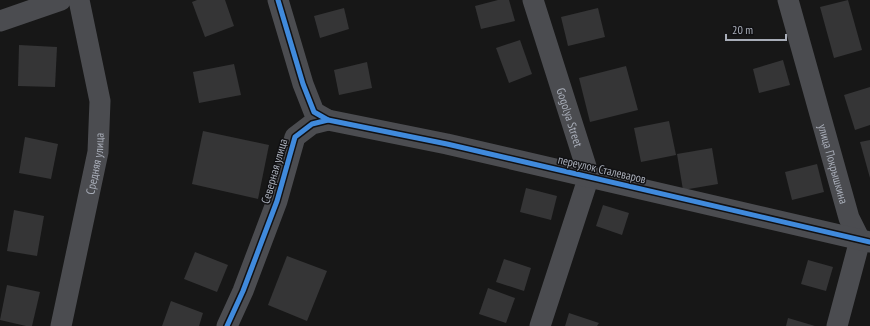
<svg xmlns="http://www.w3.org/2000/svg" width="870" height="326" font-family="'PT Sans Narrow',sans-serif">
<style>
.building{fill:#353536}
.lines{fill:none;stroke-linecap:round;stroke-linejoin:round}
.minor{stroke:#4b4c50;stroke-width:21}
.cycleway-casing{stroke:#111113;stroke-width:8}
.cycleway{stroke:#408adc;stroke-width:5}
.labels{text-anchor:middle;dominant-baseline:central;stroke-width:3;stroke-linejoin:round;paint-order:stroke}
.street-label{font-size:12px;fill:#a8adb8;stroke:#111113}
</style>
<rect width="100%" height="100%" fill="#171717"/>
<g class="building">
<path d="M 197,0 L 225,0 L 234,26 L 205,37 L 192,2 Z"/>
<path d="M 498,0 L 509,0 L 515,21 L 481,29 L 475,6 Z"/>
<path d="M 848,0 L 862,50 L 834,58 L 820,7 Z"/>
<path d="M 344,8 L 349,29 L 320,38 L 314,16 Z"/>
<path d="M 598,8 L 605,37 L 568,46 L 561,17 Z"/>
<path d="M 520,40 L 532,74 L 509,83 L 496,48 Z"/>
<path d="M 19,45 L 57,47 L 55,87 L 18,86 Z"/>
<path d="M 783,60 L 790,85 L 759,93 L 753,69 Z"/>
<path d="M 367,62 L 372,88 L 339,95 L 334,70 Z"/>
<path d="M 234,64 L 241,95 L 199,103 L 193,72 Z"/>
<path d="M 626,66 L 638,110 L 590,122 L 579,78 Z"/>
<path d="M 870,87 L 870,125 L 855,130 L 844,95 Z"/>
<path d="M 669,121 L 676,155 L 641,162 L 634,128 Z"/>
<path d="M 203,131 L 269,145 L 258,199 L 192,184 Z"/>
<path d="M 25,137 L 58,144 L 51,179 L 19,173 Z"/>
<path d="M 870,140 L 870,178 L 860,142 Z"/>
<path d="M 712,148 L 718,184 L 683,190 L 677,154 Z"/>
<path d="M 817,164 L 824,192 L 792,200 L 785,172 Z"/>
<path d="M 526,188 L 557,196 L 551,220 L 520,212 Z"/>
<path d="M 603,205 L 629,213 L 622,235 L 596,226 Z"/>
<path d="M 14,210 L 44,216 L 37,256 L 7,251 Z"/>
<path d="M 195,252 L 228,265 L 217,292 L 184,279 Z"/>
<path d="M 287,256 L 327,271 L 307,321 L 268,305 Z"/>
<path d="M 504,259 L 531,268 L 524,291 L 496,282 Z"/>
<path d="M 808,260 L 833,267 L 826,291 L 801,284 Z"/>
<path d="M 7,285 L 40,292 L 32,326 L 26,326 L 0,320 Z"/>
<path d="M 488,288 L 515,298 L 506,323 L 479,314 Z"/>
<path d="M 171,301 L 203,313 L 199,326 L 162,326 Z"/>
<path d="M 569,313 L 599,323 L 597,326 L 565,326 Z"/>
<path d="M 788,318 L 815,326 L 786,326 Z"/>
</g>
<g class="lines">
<g class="minor">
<path id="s1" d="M 533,0 L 589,176 L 540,326"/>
<path id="s2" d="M 788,0 L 849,218 L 860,240 L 837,326"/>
<path d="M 0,21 L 61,0"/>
<path d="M 328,120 L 447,144 L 870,242"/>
<path id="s3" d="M 61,326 L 98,152 L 100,101 L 79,0"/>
<path d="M 227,326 L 243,291 L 277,201 L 295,137 L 312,124 L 328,120 L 314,112 L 303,84 L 278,0"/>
</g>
<g class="cycleway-casing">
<g id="cycleway">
<path d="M 328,120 L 447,144 L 870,242"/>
<path d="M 227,326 L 243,291 L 277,201 L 295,137 L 312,124 L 328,120 L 314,112 L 303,84 L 278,0"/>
</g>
</g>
<use href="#cycleway" class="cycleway"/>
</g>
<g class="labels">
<g class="street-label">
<text stroke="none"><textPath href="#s1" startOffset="123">Gogolya Street</textPath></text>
<text stroke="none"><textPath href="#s3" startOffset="166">Средняя улица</textPath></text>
<text stroke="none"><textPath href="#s2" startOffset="170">улица Покрышкина</textPath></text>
<text transform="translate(602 169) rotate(13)">переулок Сталеваров</text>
<text transform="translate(274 171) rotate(-74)">Северная улица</text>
</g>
</g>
<path d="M726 34v6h60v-6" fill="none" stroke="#a8adb8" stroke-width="2"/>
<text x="732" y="34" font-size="12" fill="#a8adb8" stroke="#111113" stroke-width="3" paint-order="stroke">20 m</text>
</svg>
